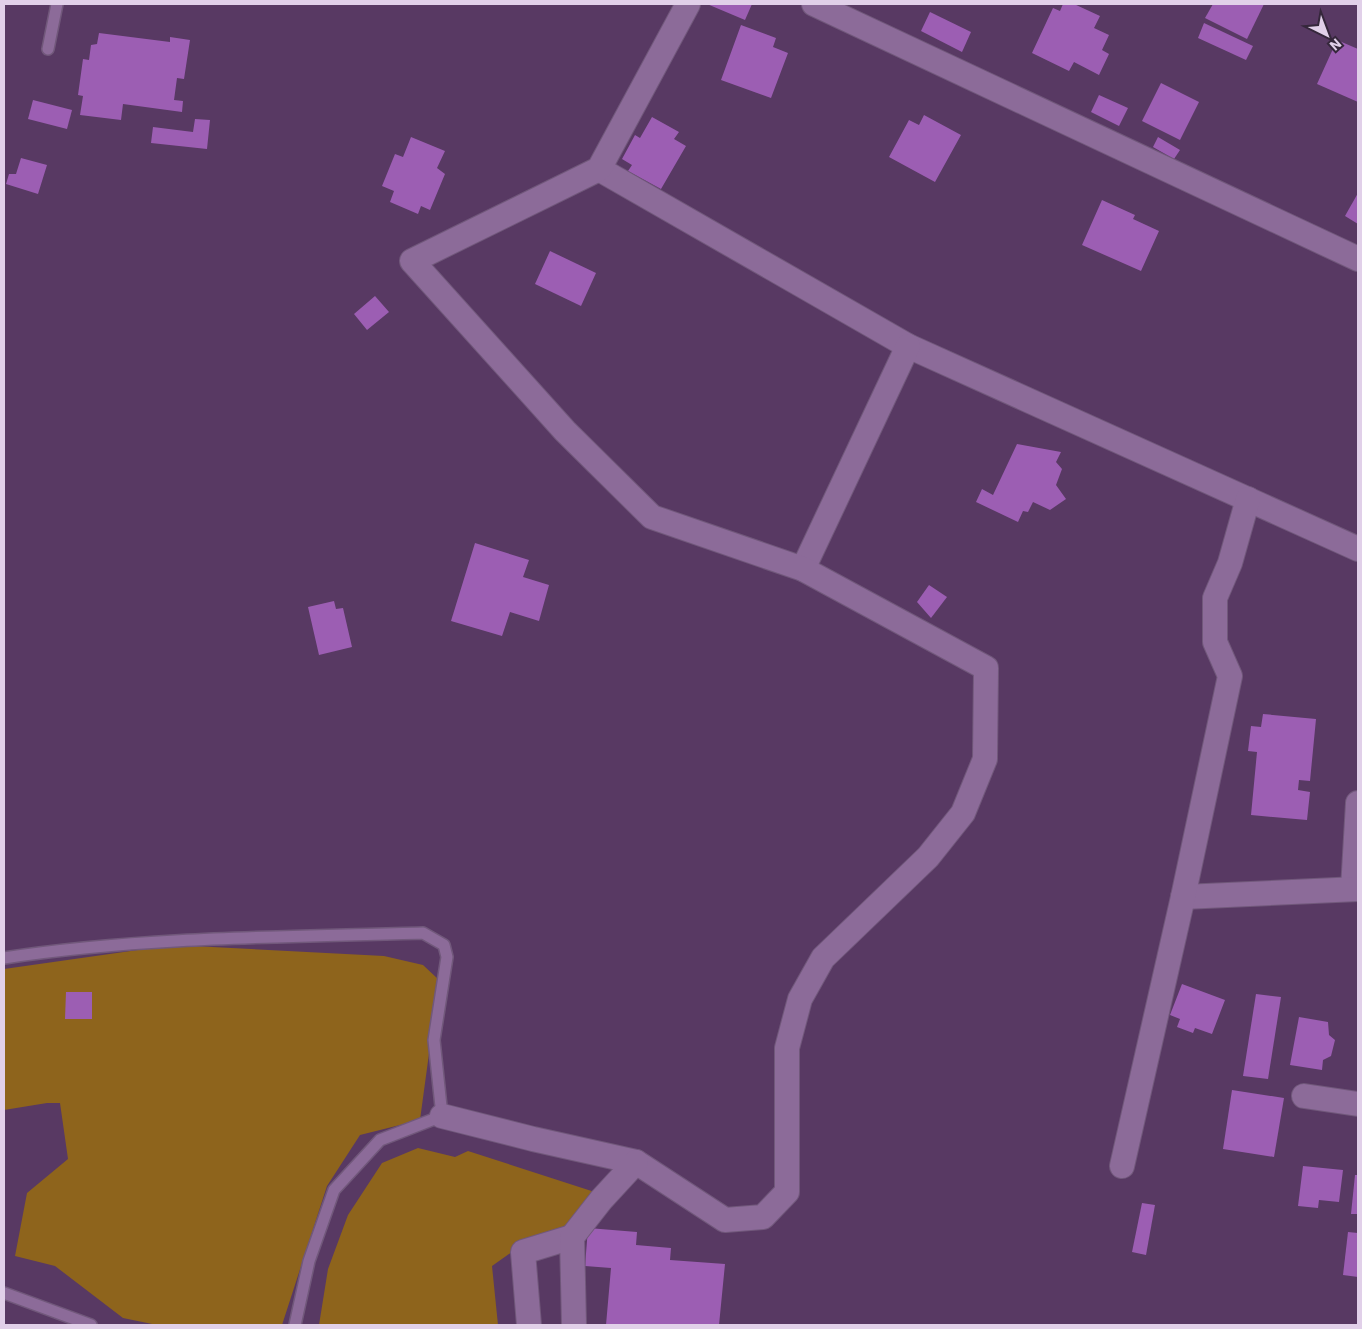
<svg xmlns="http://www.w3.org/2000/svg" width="1362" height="1329" font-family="'IBM Plex Sans',sans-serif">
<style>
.green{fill:#8e641c}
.building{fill:#9c5eb3}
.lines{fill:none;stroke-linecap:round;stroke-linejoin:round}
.service-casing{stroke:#71587b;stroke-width:14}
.minor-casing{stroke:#71587b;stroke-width:26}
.service{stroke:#8c6b99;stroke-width:11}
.minor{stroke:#8c6b99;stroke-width:24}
</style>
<rect width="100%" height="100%" fill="#583963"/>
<g class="green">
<path d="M 173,945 L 384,956 L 423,965 L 439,980 L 420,1120 L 360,1135 L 327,1186 L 282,1325 L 157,1325 L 123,1318 L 55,1266 L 15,1256 L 27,1193 L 68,1159 L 60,1103 L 47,1103 L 4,1110 L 4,969 Z"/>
<path d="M 418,1148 L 455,1157 L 468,1151 L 607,1196 L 578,1233 L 530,1239 L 492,1266 L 498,1325 L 319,1325 L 328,1269 L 348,1215 L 382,1163 Z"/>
</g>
<g class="building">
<path d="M 707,4 L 752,4 L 745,20 Z"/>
<path d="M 1063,4 L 1074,4 L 1100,16 L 1094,28 L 1109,35 L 1102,50 L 1109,54 L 1099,75 L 1074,62 L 1069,71 L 1032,53 L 1053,8 L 1060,11 Z"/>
<path d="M 1213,4 L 1264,4 L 1247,39 L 1205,18 Z"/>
<path d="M 930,12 L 971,32 L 962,52 L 921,31 Z"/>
<path d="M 1204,23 L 1253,46 L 1246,60 L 1198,38 Z"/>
<path d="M 741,25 L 776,38 L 773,47 L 788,53 L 771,98 L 721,80 Z"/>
<path d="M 99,33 L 170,42 L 170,37 L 190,40 L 184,79 L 177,78 L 174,100 L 183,101 L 182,112 L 123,104 L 121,120 L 80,115 L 83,96 L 78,95 L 83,59 L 89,60 L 91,45 L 97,44 Z"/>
<path d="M 1337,40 L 1358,49 L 1358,102 L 1317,84 Z"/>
<path d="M 1161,83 L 1199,102 L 1180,140 L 1142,121 Z"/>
<path d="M 1099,95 L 1128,108 L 1119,126 L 1091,112 Z"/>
<path d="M 33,100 L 72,110 L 67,129 L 28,119 Z"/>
<path d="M 924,115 L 961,135 L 935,182 L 889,157 L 909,120 L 919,125 Z"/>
<path d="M 652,117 L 679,132 L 674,139 L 686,146 L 661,189 L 628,171 L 632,165 L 622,159 L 635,135 L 640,138 Z"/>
<path d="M 195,119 L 210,120 L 207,149 L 151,143 L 153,127 L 193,132 Z"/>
<path d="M 411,137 L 445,151 L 437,168 L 445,174 L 430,210 L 421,206 L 418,214 L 390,202 L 394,191 L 382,186 L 395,154 L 403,157 Z"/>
<path d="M 1158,137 L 1180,150 L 1174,159 L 1153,147 Z"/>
<path d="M 21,158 L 47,165 L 38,194 L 6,184 L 9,174 L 16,174 Z"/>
<path d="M 1358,193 L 1358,224 L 1345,216 Z"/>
<path d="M 1102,200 L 1135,215 L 1133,219 L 1159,231 L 1141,271 L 1082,245 Z"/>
<path d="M 550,251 L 596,273 L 581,306 L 535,284 Z"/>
<path d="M 375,296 L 389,312 L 367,330 L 354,314 Z"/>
<path d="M 1017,444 L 1061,452 L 1056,462 L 1062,469 L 1056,485 L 1066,499 L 1050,510 L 1033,502 L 1028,512 L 1023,511 L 1018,522 L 976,502 L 982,489 L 993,495 Z"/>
<path d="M 475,543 L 529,560 L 523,577 L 549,585 L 539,621 L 510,612 L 502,636 L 451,621 Z"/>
<path d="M 929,585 L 947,597 L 931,618 L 917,602 Z"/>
<path d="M 334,601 L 336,609 L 343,608 L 352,647 L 319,655 L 308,607 Z"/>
<path d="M 1263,714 L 1316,719 L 1310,781 L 1299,780 L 1298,790 L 1310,792 L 1307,820 L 1251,815 L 1257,752 L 1248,751 L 1251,726 L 1261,727 Z"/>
<path d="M 1182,984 L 1225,1000 L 1212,1034 L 1195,1028 L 1193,1033 L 1177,1027 L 1180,1019 L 1170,1015 Z"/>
<path d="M 66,992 L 92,992 L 92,1019 L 65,1019 Z"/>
<path d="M 1256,994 L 1281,997 L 1268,1079 L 1243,1076 Z"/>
<path d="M 1299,1017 L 1328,1022 L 1329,1035 L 1335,1040 L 1331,1056 L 1323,1060 L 1322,1070 L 1290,1065 Z"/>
<path d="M 1232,1090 L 1284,1098 L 1274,1157 L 1223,1149 Z"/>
<path d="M 1303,1166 L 1343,1170 L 1339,1202 L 1319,1200 L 1318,1208 L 1298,1206 Z"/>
<path d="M 1355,1175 L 1358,1175 L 1358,1214 L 1351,1214 Z"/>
<path d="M 1142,1203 L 1155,1205 L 1146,1255 L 1132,1252 Z"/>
<path d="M 588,1228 L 637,1232 L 636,1245 L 671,1248 L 670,1260 L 725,1264 L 719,1325 L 606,1325 L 611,1268 L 585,1266 Z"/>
<path d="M 1348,1232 L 1358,1233 L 1358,1277 L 1343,1275 Z"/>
</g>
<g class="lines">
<g class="service-casing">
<g id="service">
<path d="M 48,49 L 57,4"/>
<path d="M 4,958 C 142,937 283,937 423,933 L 444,945 L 447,957 L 434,1040 L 442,1116 L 380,1140 L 334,1190 L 309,1261 L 295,1325"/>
<path d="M 4,1293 L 91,1325"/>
</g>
</g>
<g class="minor-casing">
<g id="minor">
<path d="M 814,4 L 1358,259"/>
<path d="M 599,169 L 908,346 L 1358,549"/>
<path d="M 803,569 L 908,346"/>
<path d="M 1353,889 L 1358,803"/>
<path d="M 1183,897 L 1358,889"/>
<path d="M 1304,1096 L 1358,1104"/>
<path d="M 442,1116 L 533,1139 L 636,1162 L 725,1220 L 763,1217 L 787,1192 L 787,1048 L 800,999 L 823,958 L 928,857 L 963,813 L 985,759 L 986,668 L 803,569 L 652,517 L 565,431 L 412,261 L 599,169 L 688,4"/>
<path d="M 1122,1166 L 1183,897 L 1230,676 L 1215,642 L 1215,598 L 1230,563 L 1248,499"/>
<path d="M 529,1325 L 523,1252 L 572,1237"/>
<path d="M 574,1325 L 572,1237 L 601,1200 L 636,1162"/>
</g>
</g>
<use href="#service" class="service"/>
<use href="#minor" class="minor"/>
</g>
<rect width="1362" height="1329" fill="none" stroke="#e1d0e9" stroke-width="10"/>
<g transform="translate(1327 35) rotate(138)" stroke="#35273b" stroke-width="4" paint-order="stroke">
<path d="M0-4L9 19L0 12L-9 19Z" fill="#e1d0e9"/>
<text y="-8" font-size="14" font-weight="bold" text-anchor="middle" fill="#e1d0e9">N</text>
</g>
</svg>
